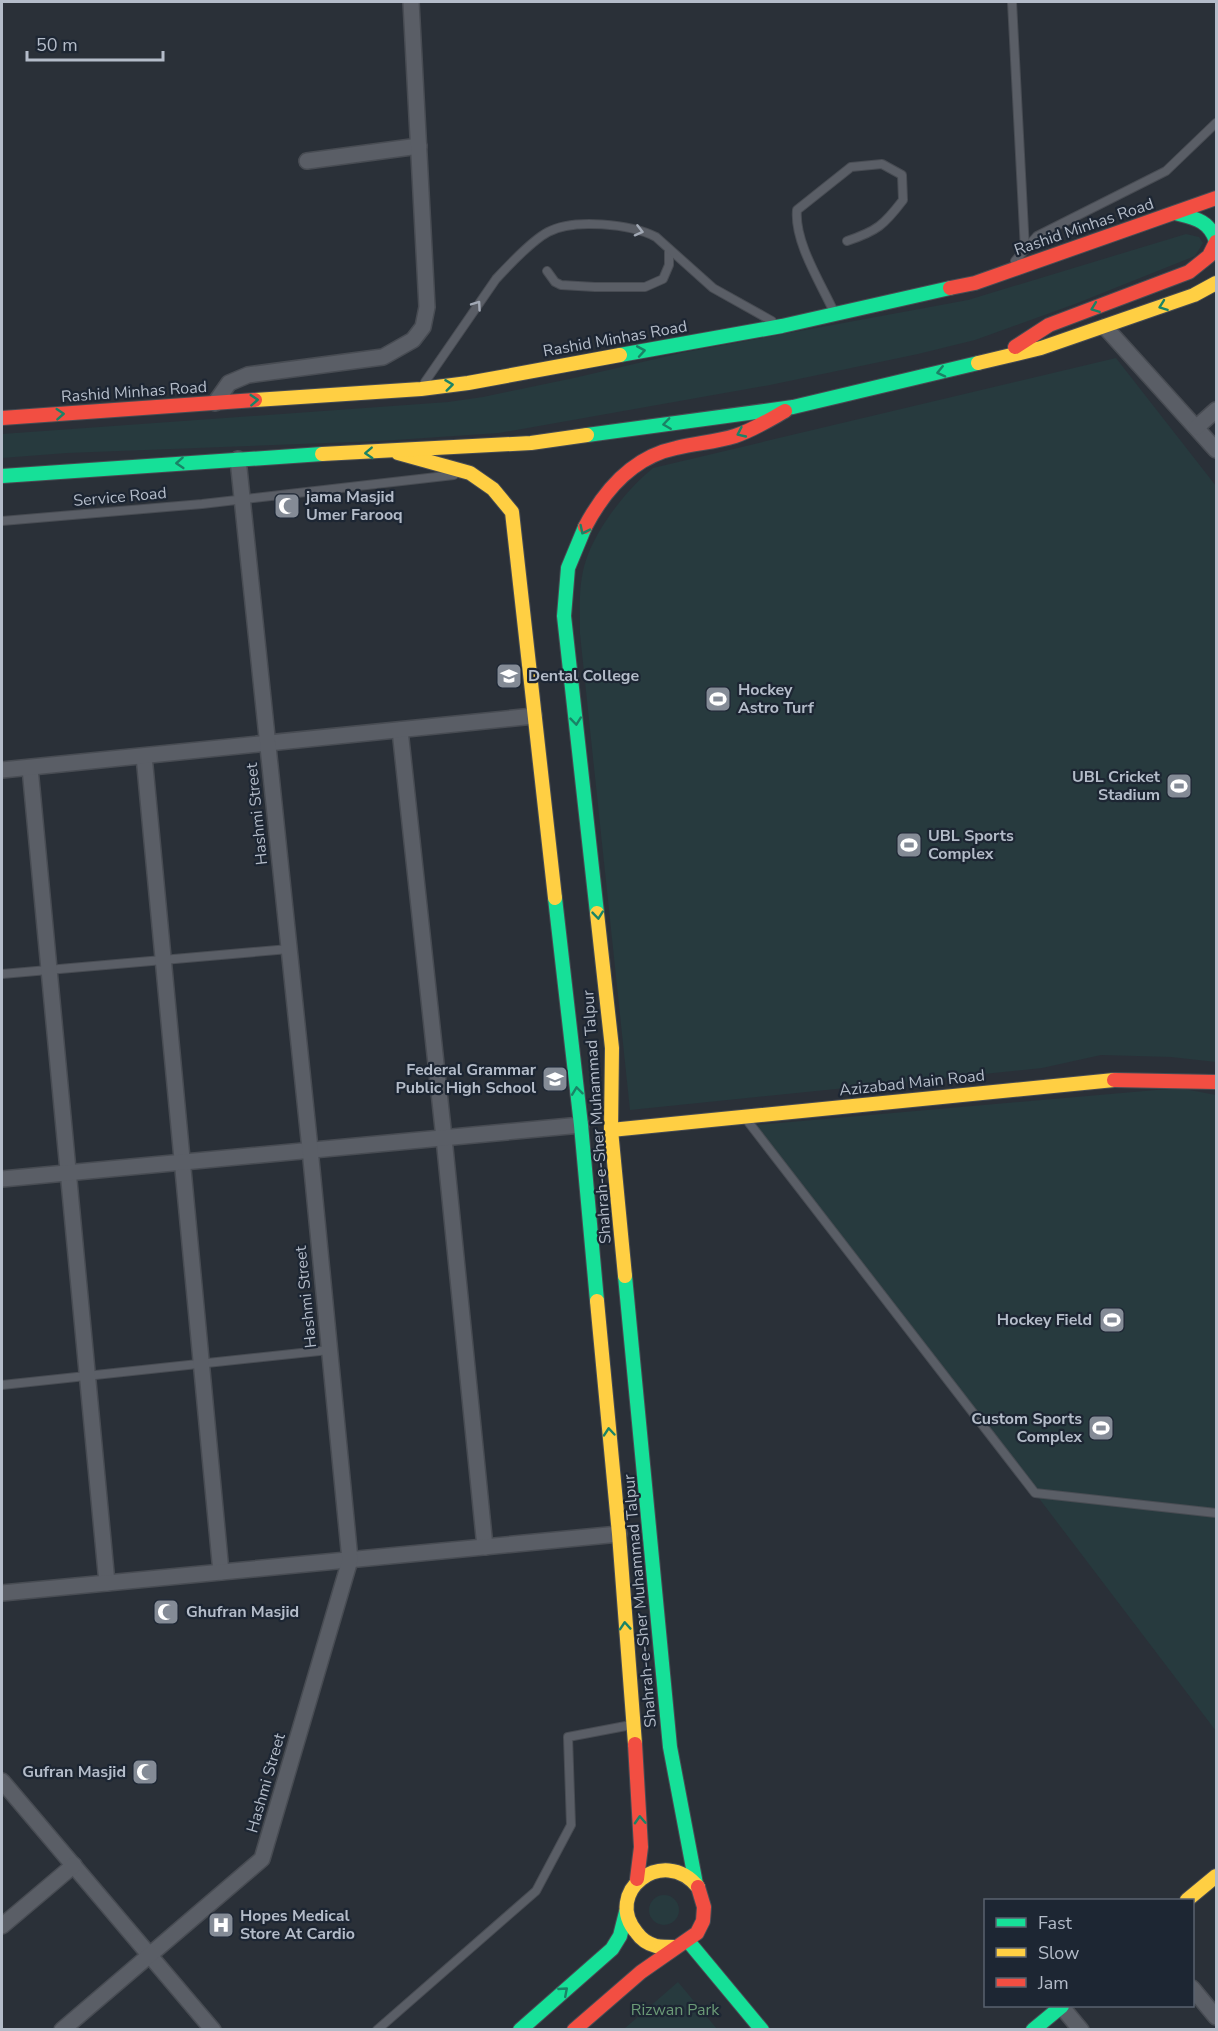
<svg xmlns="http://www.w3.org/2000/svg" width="1218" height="2031" font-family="'Nunito Sans',sans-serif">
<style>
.green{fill:#273a3e}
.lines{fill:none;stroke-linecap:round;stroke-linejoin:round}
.lane-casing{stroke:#484c53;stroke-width:10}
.street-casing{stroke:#484c53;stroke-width:18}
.fast-casing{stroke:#484c53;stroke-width:16}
.slow-casing{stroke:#484c53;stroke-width:16}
.jam-casing{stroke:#484c53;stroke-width:16}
.lane{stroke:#5a5e66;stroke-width:8}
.street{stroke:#5a5e66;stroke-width:15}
.fast{stroke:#16e098;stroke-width:14}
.slow{stroke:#ffcf43;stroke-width:14}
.jam{stroke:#f24e42;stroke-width:14}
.oneway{stroke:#a2a9b5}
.oneway2{stroke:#1a8366}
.labels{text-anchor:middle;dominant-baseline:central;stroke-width:4.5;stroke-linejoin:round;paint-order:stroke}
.street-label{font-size:16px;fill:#b4bcc9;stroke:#1d2633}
.poi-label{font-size:16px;font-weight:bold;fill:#b4bcc9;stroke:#1d2633;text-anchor:start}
.park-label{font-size:16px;fill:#6b9a76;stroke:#1d2633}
</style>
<rect width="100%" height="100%" fill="#2a3038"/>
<g class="green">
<path d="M 1186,234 L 1199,237 L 1203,243 L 1195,256 L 1075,304 L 975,340 L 918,354 L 770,385 L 499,433 L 380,441 L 67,453 L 2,458 L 2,434 L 448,402 L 483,397 L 574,378 L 681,353 L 968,300 Z"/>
<path d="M 1116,358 L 1216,486 L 1216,1062 L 1171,1057 L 1101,1055 L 1042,1068 L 630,1110 L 580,634 C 580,610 578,584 586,560 C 597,527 627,489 653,468 Z"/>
<path d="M 1179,1088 L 1216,1095 L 1216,1731 L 755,1125 Z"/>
<circle cx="664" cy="1910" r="15"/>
<path d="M 678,1982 L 717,2029 L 624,2029 Z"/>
</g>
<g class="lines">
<g class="lane-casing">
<g id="lane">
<path d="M 1012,2 L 1025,250"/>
<path d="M 1015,261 L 1037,236 L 1166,171 L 1216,123"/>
<path d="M 547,271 L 555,282 L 561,285 L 595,287 L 645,287 L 663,279 L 669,265 L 669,250"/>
<path d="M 833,310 C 820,282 794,241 797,210 L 851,167 L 882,164 L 902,175 L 903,200 C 884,225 877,231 847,241"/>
<path d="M 425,382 L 496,279 C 508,266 533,240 548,232 C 573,218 631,224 656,237 L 713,288 L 772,321"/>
<path d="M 2,521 L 202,504 L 454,475"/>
<path d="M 2,974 L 289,949"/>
<path d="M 746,1119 L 1035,1493 L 1216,1513"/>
<path d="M 2,1385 L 329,1350"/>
<path d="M 377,2030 L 536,1891 L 571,1825 L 568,1737 L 631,1725"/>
</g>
</g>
<g class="street-casing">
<g id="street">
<path d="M 307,161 L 419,146"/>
<path d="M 1105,327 L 1216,450"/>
<path d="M 215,403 L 229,383 L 248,375 L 383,357 L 413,340 L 423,327 L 427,307 L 411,2"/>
<path d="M 1197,427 L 1216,410"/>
<path d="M 400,730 L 444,1138 L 485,1547"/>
<path d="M 144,756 L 221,1572"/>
<path d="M 30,768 L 107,1583"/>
<path d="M 2,770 L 534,716"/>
<path d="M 2,1179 L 581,1125"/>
<path d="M 2,1593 L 619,1534"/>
<path d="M 2,1781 L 213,2030"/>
<path d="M 2,1926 L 74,1865"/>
<path d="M 1192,1988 L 1216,2017"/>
<path d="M 1061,2006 L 1081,2030"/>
<path d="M 62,2030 L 262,1859 L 350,1560 L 310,1149 L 238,459"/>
</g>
</g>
<g class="fast-casing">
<g id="fast">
<path d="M 1175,213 C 1194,218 1209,220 1216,241"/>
<path d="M 620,355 L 782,326 L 950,288"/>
<path d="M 587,435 L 793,407 L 978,363"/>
<path d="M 2,476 L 322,454"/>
<path d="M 585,527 L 568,568 L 564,616 L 597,913"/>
<path d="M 555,898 L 581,1125 L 597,1301"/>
<path d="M 625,1276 L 670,1747 L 696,1884"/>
<path d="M 688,1941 L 762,2030"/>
<path d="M 520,2030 L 612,1949 L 620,1936 L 626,1912"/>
<path d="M 1033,2030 L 1062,2006"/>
</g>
</g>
<g class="slow-casing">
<g id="slow">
<path d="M 978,363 L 1041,348 L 1194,295 L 1216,283"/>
<path d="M 255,400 L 421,389 L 468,383 L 620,355"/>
<path d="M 398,453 L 470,473 L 493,489 L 512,512 L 555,898"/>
<path d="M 322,454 L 531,443 L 587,435"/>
<path d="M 597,913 L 612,1048 L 611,1130 L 625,1276"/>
<path d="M 611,1130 L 1114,1080"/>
<path d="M 597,1301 L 619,1534 L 635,1744"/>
<path d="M 1187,1900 L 1216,1876"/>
<path d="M 675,1947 C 669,1947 662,1947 656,1946 C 649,1944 641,1939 637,1933 C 602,1893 663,1844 698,1887"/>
</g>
</g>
<g class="jam-casing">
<g id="jam">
<path d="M 950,288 L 975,283 L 1216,198"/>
<path d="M 1015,347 L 1049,325 L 1189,272 L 1209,256 L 1216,242"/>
<path d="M 2,418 L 255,400"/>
<path d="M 585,527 C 605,489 633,457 676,448 C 696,443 716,442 735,436 C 753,430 769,420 785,411"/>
<path d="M 1114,1080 L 1216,1082"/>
<path d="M 635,1744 L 641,1847 L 637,1879"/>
<path d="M 574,2030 L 641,1972 L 697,1933 L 703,1921 L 704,1907 L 698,1887"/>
</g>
</g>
<use href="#lane" class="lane"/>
<use href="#street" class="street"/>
<use href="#fast" class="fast"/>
<use href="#slow" class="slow"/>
<use href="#jam" class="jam"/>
</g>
<defs><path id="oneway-chevron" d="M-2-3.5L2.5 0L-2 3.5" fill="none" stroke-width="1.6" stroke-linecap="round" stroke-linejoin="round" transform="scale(1.5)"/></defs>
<g class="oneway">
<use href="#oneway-chevron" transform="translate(639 231) rotate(14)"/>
<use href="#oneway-chevron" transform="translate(477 305) rotate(-55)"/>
</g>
<g class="oneway2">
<use href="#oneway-chevron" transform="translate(1163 306) rotate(160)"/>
<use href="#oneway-chevron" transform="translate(1095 308) rotate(159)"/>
<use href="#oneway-chevron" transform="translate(641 351) rotate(-10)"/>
<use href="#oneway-chevron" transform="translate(941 372) rotate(167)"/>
<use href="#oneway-chevron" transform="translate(449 385) rotate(-7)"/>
<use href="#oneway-chevron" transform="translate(254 400) rotate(-4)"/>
<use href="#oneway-chevron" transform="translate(60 414) rotate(-4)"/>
<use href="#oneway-chevron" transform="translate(667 424) rotate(172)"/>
<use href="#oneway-chevron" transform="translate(741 433) rotate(155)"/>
<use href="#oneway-chevron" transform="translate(369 453) rotate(177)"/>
<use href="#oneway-chevron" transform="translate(180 463) rotate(176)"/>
<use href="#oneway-chevron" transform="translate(584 530) rotate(116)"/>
<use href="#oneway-chevron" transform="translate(576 721) rotate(84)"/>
<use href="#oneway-chevron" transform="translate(598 915) rotate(84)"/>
<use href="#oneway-chevron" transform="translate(577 1091) rotate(-97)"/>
<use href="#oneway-chevron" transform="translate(609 1432) rotate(-95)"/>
<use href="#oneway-chevron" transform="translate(625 1626) rotate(-94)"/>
<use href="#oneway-chevron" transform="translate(640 1820) rotate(-93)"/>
<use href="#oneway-chevron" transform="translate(564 1991) rotate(-41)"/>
</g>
<defs>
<g id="mosque-square" transform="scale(1.35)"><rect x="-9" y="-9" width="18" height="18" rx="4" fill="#848b96" stroke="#1d2633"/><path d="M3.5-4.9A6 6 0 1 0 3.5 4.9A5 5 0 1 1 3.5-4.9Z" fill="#fff"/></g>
<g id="university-square" transform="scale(1.35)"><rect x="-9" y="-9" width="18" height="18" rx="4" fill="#848b96" stroke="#1d2633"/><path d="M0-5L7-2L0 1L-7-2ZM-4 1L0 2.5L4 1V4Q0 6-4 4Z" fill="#fff"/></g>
<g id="stadium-square" transform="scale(1.35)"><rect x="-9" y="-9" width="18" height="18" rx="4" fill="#848b96" stroke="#1d2633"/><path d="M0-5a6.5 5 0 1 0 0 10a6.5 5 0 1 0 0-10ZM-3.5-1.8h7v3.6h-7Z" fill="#fff"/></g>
<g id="school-square" transform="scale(1.35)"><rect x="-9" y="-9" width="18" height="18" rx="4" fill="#848b96" stroke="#1d2633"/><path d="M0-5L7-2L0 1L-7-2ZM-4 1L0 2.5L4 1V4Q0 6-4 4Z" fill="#fff"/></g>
<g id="hospital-square" transform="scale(1.35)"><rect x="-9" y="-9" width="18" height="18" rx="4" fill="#848b96" stroke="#1d2633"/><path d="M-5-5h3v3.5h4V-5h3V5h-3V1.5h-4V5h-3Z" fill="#fff"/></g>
</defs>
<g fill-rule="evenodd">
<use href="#mosque-square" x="287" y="506"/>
<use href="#university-square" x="509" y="676"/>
<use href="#stadium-square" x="718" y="699"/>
<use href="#stadium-square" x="1179" y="786"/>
<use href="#stadium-square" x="909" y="845"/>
<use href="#school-square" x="555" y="1079"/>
<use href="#stadium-square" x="1112" y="1320"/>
<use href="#stadium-square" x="1101" y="1428"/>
<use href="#mosque-square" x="166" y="1612"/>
<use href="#mosque-square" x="145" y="1772"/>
<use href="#hospital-square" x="221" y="1925"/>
</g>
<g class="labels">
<g class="street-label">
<text transform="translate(1084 227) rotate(-19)">Rashid Minhas Road</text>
<text transform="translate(615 339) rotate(-10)">Rashid Minhas Road</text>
<text transform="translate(134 392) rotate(-4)">Rashid Minhas Road</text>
<text transform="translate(120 497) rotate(-5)">Service Road</text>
<text transform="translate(257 814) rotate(-96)">Hashmi Street</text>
<text transform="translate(912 1083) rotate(-6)">Azizabad Main Road</text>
<text transform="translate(597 1117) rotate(-94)">Shahrah-e-Sher Muhammad Talpur</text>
<text transform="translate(306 1297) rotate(-96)">Hashmi Street</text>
<text transform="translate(640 1601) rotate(-95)">Shahrah-e-Sher Muhammad Talpur</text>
<text transform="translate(266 1783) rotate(-74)">Hashmi Street</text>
</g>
<g class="poi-label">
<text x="306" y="497">jama Masjid<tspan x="306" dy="18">Umer Farooq</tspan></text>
<text x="528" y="676">Dental College</text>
<text x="738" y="690">Hockey<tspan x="738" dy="18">Astro Turf</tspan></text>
<text x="1160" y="777" text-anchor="end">UBL Cricket<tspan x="1160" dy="18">Stadium</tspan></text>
<text x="928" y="836">UBL Sports<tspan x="928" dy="18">Complex</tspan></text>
<text x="536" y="1070" text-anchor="end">Federal Grammar<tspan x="536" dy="18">Public High School</tspan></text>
<text x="1092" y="1320" text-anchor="end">Hockey Field</text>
<text x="1082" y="1419" text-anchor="end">Custom Sports<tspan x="1082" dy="18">Complex</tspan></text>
<text x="186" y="1612">Ghufran Masjid</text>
<text x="126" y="1772" text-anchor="end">Gufran Masjid</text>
<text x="240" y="1916">Hopes Medical<tspan x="240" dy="18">Store At Cardio</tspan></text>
</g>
<g class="park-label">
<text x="675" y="2010">Rizwan Park</text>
</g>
</g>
<rect width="1218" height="2031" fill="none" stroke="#b4bcc9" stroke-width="6"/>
<rect x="984" y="1899" width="210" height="108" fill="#1d2633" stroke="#59626f" stroke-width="1.5"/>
<rect x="996" y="1918" width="30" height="9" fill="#16e098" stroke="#59626f" stroke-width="1.5"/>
<text x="1038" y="1929" font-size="18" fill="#b4bcc9">Fast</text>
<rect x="996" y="1948" width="30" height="9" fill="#ffcf43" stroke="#59626f" stroke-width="1.5"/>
<text x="1038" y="1959" font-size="18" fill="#b4bcc9">Slow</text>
<rect x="996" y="1978" width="30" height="9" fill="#f24e42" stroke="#59626f" stroke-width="1.5"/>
<text x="1038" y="1989" font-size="18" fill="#b4bcc9">Jam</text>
<path d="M27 51v9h136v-9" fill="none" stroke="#b4bcc9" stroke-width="3"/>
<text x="36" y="51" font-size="18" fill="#b4bcc9" stroke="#1d2633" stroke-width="4.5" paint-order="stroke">50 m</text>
</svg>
